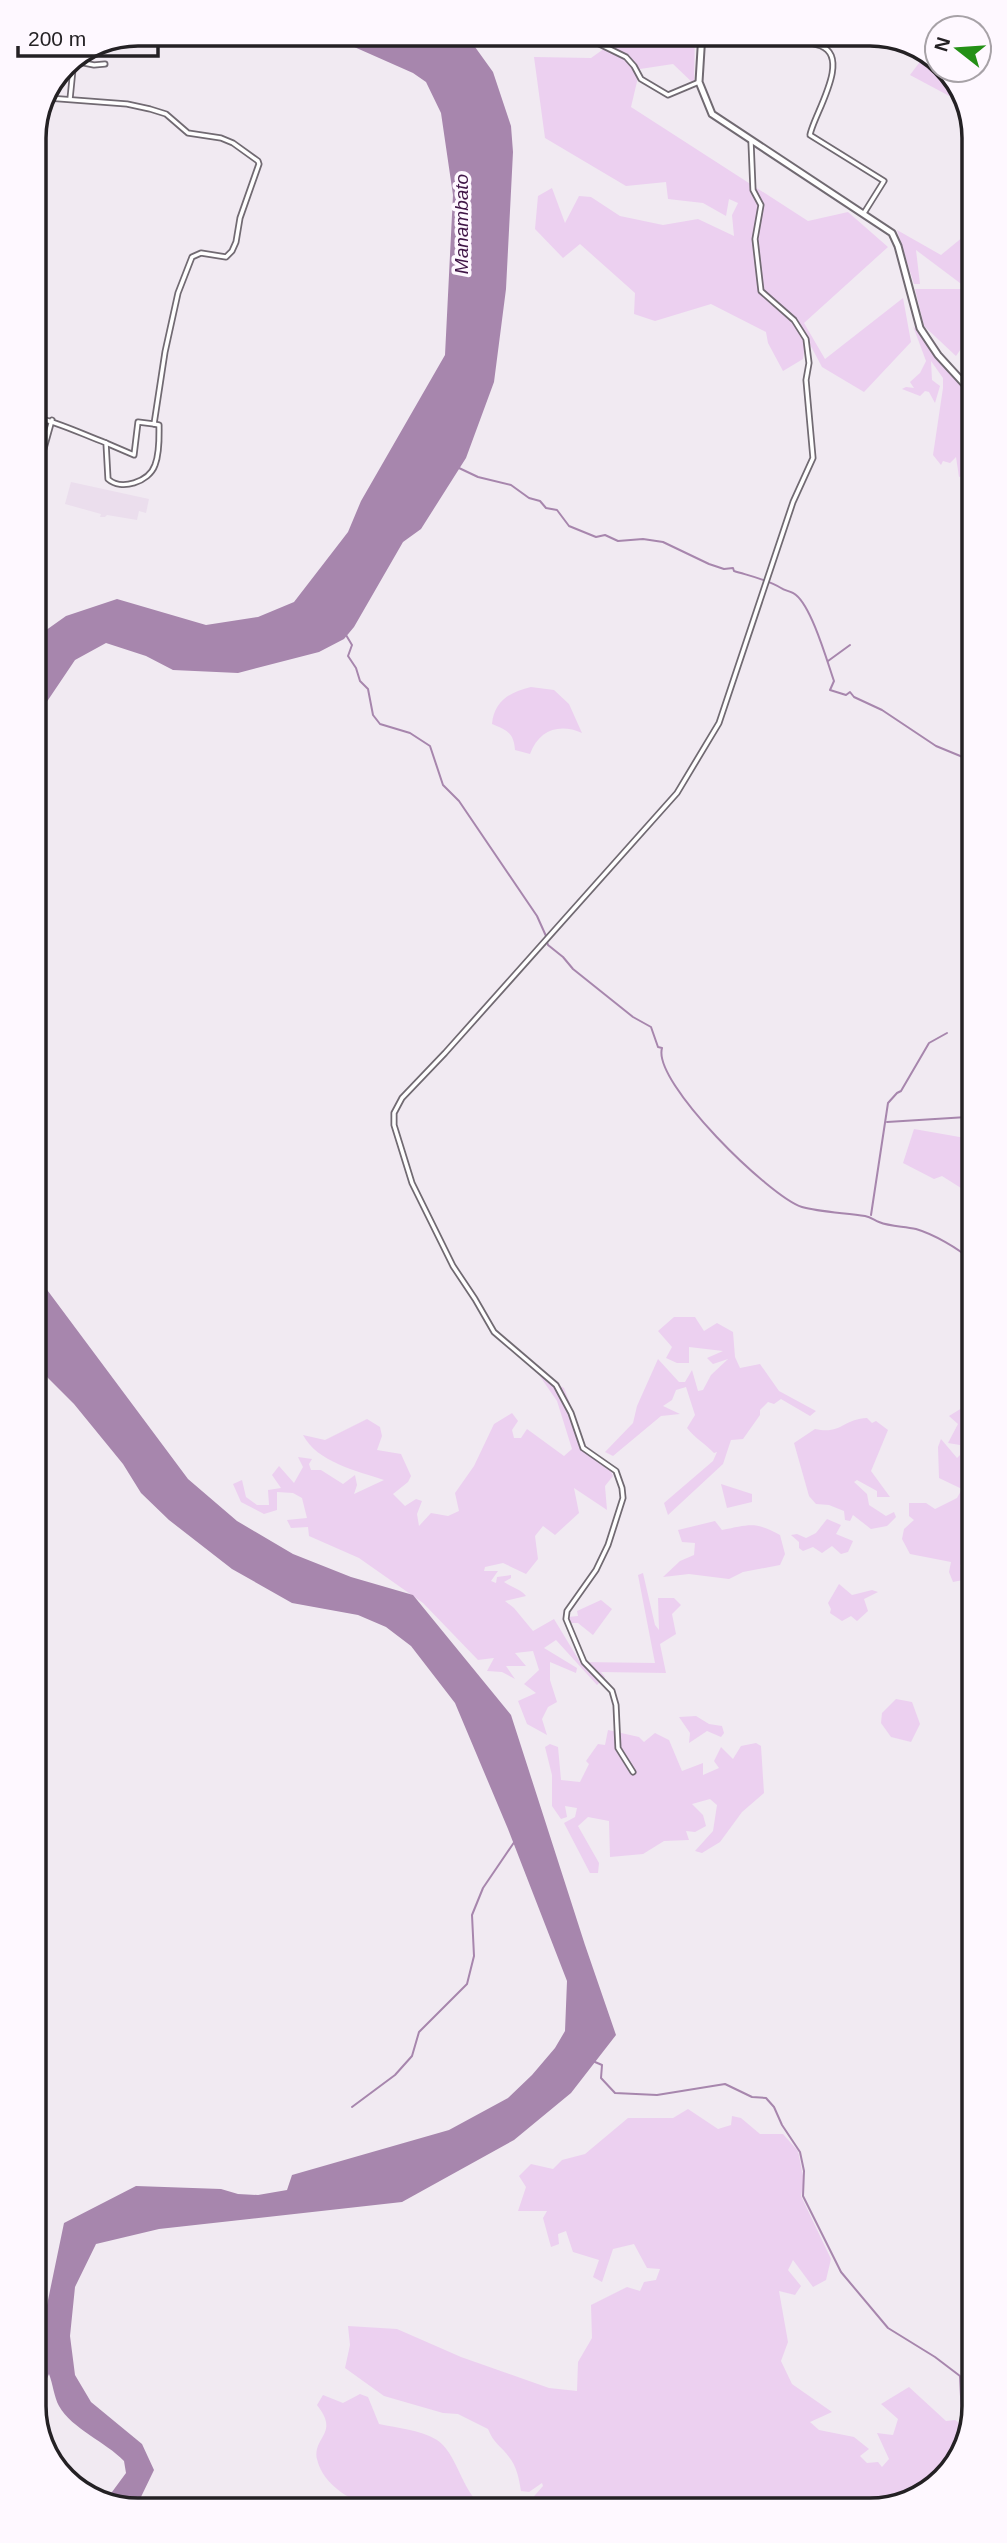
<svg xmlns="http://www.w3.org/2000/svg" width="1007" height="2543" font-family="Arial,sans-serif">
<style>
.built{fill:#ebdeed}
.green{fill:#ecd0f0}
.water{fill:#a786ad}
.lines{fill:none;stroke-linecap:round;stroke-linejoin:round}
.stream{stroke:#a786ad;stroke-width:2}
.street-casing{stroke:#716a72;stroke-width:7}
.secondary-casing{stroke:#716a72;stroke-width:9}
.street{stroke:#fff;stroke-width:3.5}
.secondary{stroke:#fff;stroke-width:5}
.labels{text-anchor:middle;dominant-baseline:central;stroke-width:7;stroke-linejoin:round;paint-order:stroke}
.water-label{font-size:19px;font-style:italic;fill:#401547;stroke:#fef8ff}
.rim{fill:none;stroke:#242124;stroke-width:3.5}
</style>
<rect width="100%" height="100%" fill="#f1eaf2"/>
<path class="built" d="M 71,482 L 149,499 L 146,513 L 139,511 L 137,520 L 107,515 L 105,517 L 100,517 L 101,514 L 65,504 Z"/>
<g class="green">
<path d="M 626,33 L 695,33 L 694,84 L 673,64 L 640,69 L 631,107 L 808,221 L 848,212 L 888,247 L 804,323 L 825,359 L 903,298 L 911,342 L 864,392 L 822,367 L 806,337 L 803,359 L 783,371 L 768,343 L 766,332 L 711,304 L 655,321 L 634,314 L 635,293 L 580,244 L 563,258 L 535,229 L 538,196 L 552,188 L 565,223 L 579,196 L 591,197 L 620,216 L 663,225 L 698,219 L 734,236 L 732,215 L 738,203 L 729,199 L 726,216 L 703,203 L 668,199 L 666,182 L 626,186 L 545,138 L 534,57 L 591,58 Z"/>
<path d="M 923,51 C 934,55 937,58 937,70 L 944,70 L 968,106 L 910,75 L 922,59 Z"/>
<path d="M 897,230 L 941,255 L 969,232 L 969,337 L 956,356 L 924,326 L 915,289 L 968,289 L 916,250 L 920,284 L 914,284 Z"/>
<path d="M 913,326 L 969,393 L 969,480 L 965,479 L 964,475 L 959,477 L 956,457 L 950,463 L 943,461 L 941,465 L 933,455 L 943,388 L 943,378 L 931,361 L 932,380 L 940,386 L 935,403 L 929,392 L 925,391 L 920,396 L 902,389 L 906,387 L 914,388 L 910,382 L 920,373 L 926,361 Z"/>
<path d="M 531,687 L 554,690 L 569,704 L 582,733 C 559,723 539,730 530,754 L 515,750 C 514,733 507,730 492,724 C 494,701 510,692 531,687 Z"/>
<path d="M 914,1129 L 971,1139 L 971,1191 L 961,1188 L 942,1176 L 934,1179 L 903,1163 Z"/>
<path d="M 674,1317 L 695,1317 L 704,1331 L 717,1323 L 733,1332 L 735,1357 L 740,1368 L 760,1364 L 779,1391 L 816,1411 L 810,1416 L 781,1399 L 774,1404 L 768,1402 L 760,1410 L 760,1415 L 743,1439 L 731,1440 L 723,1464 L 668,1515 L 664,1503 L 713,1461 L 717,1452 L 714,1453 C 704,1443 695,1438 687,1428 L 695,1415 L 686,1387 L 676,1390 L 672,1400 L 663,1406 L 680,1414 L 661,1416 L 613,1456 L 605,1452 L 633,1423 L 637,1406 L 658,1359 L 679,1382 L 685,1382 L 692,1370 L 698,1391 L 703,1390 L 711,1375 L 728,1359 L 713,1364 L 707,1358 L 723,1351 L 689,1347 L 689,1363 L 677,1363 L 666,1358 L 672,1347 L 658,1331 Z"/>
<path d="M 539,1375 L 564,1388 L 574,1414 L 581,1450 L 610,1469 L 613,1476 L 605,1486 L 607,1510 L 574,1488 L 579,1513 L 555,1535 L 543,1526 L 535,1536 L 538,1559 L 526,1574 L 503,1563 L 485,1567 L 484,1571 L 498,1571 L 491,1581 L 496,1583 L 497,1577 L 511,1575 L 511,1578 L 504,1582 C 511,1587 521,1589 526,1596 L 505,1601 L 514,1608 L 533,1631 L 554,1619 L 580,1662 L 655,1663 L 638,1575 L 643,1573 L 655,1625 L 659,1630 L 658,1598 L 674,1598 L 681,1605 L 672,1614 L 676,1634 L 660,1644 L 666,1673 L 601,1672 L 605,1677 L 597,1685 L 556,1640 L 544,1648 L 577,1668 L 576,1673 L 550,1662 L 550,1680 L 557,1702 L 548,1707 L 542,1719 L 547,1735 L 527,1724 L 518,1701 L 536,1693 L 524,1684 L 539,1670 L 533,1651 L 515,1653 L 526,1666 L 506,1666 L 515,1679 L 502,1672 L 487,1671 L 494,1658 L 478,1660 L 423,1603 L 359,1558 L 309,1536 L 308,1527 L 291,1528 L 287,1520 L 307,1518 L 302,1498 L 293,1493 L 277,1492 L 277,1510 L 264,1514 L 241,1502 L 233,1484 L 242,1480 L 246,1497 L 257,1505 L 269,1505 L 268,1490 L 281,1488 L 272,1475 L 279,1466 L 294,1483 L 303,1467 L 298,1457 L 312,1459 L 309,1464 L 311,1470 L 321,1470 L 343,1484 L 355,1475 L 357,1485 L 354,1494 L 384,1480 C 357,1471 317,1462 303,1435 L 325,1440 L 367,1419 L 380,1427 L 382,1436 L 377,1450 L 401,1454 L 411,1476 L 408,1482 L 393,1494 L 405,1506 L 416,1499 L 422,1501 L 417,1514 L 419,1526 L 431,1513 L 448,1516 L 459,1511 L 455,1493 L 474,1466 L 494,1424 L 512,1413 L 518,1421 L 512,1430 L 514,1438 L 521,1438 L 527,1429 L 564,1456 L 572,1449 L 557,1401 Z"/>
<path d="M 962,1408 L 971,1415 L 972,1554 L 968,1556 L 969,1561 L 960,1565 L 963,1580 L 953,1582 L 949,1572 L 951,1562 L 910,1554 L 902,1539 L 904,1529 L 914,1520 L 909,1516 L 909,1503 L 926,1503 L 935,1509 L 957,1498 L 962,1489 L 939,1478 L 938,1447 L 941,1439 L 957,1458 L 960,1455 L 960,1445 L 948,1443 L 958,1424 L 949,1416 Z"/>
<path d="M 867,1418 L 872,1423 L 876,1421 L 888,1430 L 871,1471 L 890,1497 L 877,1497 L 877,1491 L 857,1480 L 854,1482 L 867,1494 L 869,1505 L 886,1516 L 894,1512 L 896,1517 L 887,1526 L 871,1529 L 853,1515 L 850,1521 L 845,1520 L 844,1511 L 829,1505 L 816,1504 L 809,1496 L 794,1443 L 815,1429 C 841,1435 843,1419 867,1418 Z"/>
<path d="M 721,1484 L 752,1494 L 752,1502 L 727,1508 Z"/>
<path d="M 827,1519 L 841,1525 L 836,1534 L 853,1541 L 848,1552 L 841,1554 L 832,1546 L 822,1553 L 813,1547 L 803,1551 L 799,1548 L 799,1542 L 791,1535 L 797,1534 L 806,1538 L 816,1533 Z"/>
<path d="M 715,1521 L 722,1530 C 749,1525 755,1521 780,1535 L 785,1554 L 780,1565 L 743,1572 L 729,1579 L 689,1574 L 663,1577 L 680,1561 L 694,1555 L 695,1543 L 682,1542 L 678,1530 Z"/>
<path d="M 839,1584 L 852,1595 L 872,1590 L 878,1592 L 864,1599 L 868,1611 L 857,1621 L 851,1616 L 842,1621 L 830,1613 L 831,1609 L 828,1603 Z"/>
<path d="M 601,1600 L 612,1609 L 593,1635 L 578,1623 L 568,1623 L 568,1617 L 578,1616 L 577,1611 Z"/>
<path d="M 896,1699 L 912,1702 L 920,1724 L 911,1742 L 891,1737 L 881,1723 L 882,1713 Z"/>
<path d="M 696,1716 L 709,1724 L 722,1726 L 724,1733 L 721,1737 L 707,1731 L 689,1743 L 690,1733 L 679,1717 Z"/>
<path d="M 608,1730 L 639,1737 L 644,1742 L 655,1733 L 669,1740 L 682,1771 L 703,1763 L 703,1775 L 719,1768 L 714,1761 L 721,1747 L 733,1759 L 741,1746 L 756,1743 L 761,1746 L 764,1793 L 742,1812 L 720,1842 L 702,1853 L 695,1851 L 713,1831 L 717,1805 L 710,1799 L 692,1804 L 703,1815 L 706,1826 L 695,1832 L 686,1831 L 689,1840 L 664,1841 L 643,1854 L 610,1857 L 609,1821 L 588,1817 L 578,1826 L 599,1863 L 598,1873 L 590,1873 L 564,1823 L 575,1817 L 577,1808 L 565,1806 L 567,1817 L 561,1819 L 552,1806 L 552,1775 L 545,1747 L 550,1744 L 558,1747 L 561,1780 L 580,1782 L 589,1764 L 586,1761 L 598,1744 L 605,1745 Z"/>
<path d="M 688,2109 L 718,2129 L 731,2125 L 732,2116 L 741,2118 L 760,2134 L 783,2134 L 798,2151 L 804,2181 L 801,2196 L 831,2259 L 826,2280 L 813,2287 L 793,2260 L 788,2270 L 801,2286 L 795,2295 L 779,2291 L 788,2342 L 781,2361 L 792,2384 L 832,2412 L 810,2422 L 819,2430 L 854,2437 L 869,2449 L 860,2456 L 867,2463 L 878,2462 L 882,2467 L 889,2459 L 877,2433 L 893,2435 L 898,2419 L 881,2404 L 909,2387 L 946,2421 L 955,2420 L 966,2428 L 953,2469 L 903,2504 L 504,2507 L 529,2502 L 543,2486 L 542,2483 L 529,2492 L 521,2491 C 519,2479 517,2467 509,2457 C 501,2446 494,2444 488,2429 L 458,2414 L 443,2413 L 384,2396 L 345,2368 L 350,2345 L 348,2326 L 397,2329 L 461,2357 L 549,2388 L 577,2391 L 578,2362 L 592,2338 L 591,2305 L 627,2287 L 640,2291 L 644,2282 L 656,2280 L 660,2269 L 647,2268 L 634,2244 L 613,2249 L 602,2282 L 593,2277 L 599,2260 L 573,2252 L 566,2231 L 558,2234 L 559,2244 L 551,2247 L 543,2218 L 547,2211 L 518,2211 L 526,2187 L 519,2176 L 531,2164 L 553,2169 L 562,2160 L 585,2154 L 628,2118 L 673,2118 Z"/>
<path d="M 360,2394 L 368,2397 L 379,2424 C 398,2428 420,2430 437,2440 C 457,2453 462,2492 483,2507 C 460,2507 437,2507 413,2508 C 403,2508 391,2509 381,2508 C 354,2504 323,2486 317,2459 C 313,2436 340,2434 317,2405 L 323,2395 L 343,2403 Z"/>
</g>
<g class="water">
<path d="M 298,33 L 465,33 L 493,72 L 511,126 L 513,152 L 506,289 L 494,382 L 466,458 L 421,529 L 403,542 L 354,627 L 344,639 L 319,652 L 238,673 L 173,670 L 146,656 L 106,643 L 75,660 L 44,706 L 35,754 L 35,638 L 66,616 L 117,599 L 206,625 L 258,617 L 294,602 L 348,532 L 361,501 L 445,355 L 453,195 L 441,113 L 426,82 L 413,73 L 352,46 Z"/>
<path d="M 36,1275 L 188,1479 L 237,1521 L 293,1554 L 351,1577 L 413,1595 L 511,1715 L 585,1945 L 616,2035 L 571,2093 L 514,2140 L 402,2202 L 159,2229 L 96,2244 L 75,2287 L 70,2336 L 75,2375 L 91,2402 L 142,2444 L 154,2470 L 140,2499 L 128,2509 L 103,2499 L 112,2492 L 126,2473 L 124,2461 C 106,2442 72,2429 59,2406 C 54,2397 53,2384 49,2374 L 39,2396 L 38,2330 L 47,2305 L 64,2223 L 136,2186 L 221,2189 L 238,2194 L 258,2195 L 287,2190 L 292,2175 L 449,2130 L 508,2098 L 532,2075 L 555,2048 L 565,2031 L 567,1981 L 508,1829 L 455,1703 L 411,1646 L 386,1627 L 358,1615 L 292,1603 L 232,1569 L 169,1520 L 141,1493 L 123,1464 L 74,1404 L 36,1366 Z"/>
</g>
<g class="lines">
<g class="stream">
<path d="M 459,468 L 478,477 L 511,485 L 529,498 L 540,501 L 546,508 L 557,510 L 569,526 L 596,537 L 605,535 L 618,541 L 643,539 L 663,542 L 709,564 L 724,569 L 733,568 L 734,571 C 750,576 766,579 781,588 C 785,591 792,591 796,595 C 812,608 827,661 834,681 L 830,690 L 846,695 L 850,692 L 854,697 L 882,710 L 936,746 L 970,760"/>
<path d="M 346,635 L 352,645 L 348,656 L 356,668 L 360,681 L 368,689 L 373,715 L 380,724 L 410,733 L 430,746 L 443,785 L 459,801 L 537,916 L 546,936"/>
<path d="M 828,661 L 850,645"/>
<path d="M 547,942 L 548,945 L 563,957 L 573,969 L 633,1017 L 651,1027 L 658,1047 L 662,1048 C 652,1082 770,1197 802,1207 C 819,1212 847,1213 865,1216 C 871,1217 874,1220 879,1222 C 891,1227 904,1226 916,1229 C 933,1234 958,1248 971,1260"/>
<path d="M 887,1122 L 967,1117 L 971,1119"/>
<path d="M 871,1215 L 888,1103 L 897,1093 L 901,1091 L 929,1043 L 947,1033"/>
<path d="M 595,2062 L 602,2065 L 601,2078 L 615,2093 L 657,2095 L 725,2084 L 752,2097 L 766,2098 L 774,2107 L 782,2125 L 800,2152 L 804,2171 L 803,2196 L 841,2272 L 888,2328 L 935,2357 L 960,2376 L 963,2437"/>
<path d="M 352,2107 L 395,2075 L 412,2056 L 419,2032 L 467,1984 L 474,1956 L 472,1915 L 483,1888 L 515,1841"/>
</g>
<g class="street-casing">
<g id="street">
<path d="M 577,33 L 626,57 L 634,66 L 641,79 L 668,95 L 699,82"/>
<path d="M 776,33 L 821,46 C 852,58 813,116 810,135 L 884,181 L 864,213"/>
<path d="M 74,61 L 94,65 L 105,64"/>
<path d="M 48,98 L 127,104 L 150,109 L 166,114 L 188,133 L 221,138 L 233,143 L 258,161 L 259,164 L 240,218 L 236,242 L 232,251 L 226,257 L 201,253 L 192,257 L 178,293 L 165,352 L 154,424 L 138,422 L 134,455 L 106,443"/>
<path d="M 70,99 L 74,59"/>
<path d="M 34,417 C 58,422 82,434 106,443 L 108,479 C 121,491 149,482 155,465 C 160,452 159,437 159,425 L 154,424"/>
<path d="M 34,484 L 52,420"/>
<path d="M 633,1772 L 618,1748 L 616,1705 L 612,1691 L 584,1662 L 566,1619 L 567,1611 L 596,1570 L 608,1545 L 623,1498 L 622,1488 L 616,1471 L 583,1448 L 571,1413 L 556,1385 L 494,1332 L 475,1299 L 453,1266 L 412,1183 L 394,1125 L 394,1113 L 402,1098 L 445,1053 L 677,793 L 719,723 L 793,502 L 813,458 L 806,380 L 809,363 L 806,339 L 794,320 L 761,291 L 755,239 L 761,205 L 753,190 L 751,142"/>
</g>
</g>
<g class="secondary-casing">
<path id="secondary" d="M 702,33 L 699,82 L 712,114 L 892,233 L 898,246 L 920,328 L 938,355 L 969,389"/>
</g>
<use href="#street" class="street"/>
<use href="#secondary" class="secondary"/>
</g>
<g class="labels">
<g class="water-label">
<text transform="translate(461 224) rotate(-90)">Manambato</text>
</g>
</g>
<path d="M0 0H1007V2543H0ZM138 46H870A92 92 0 0 1 962 138V2406A92 92 0 0 1 870 2498H138A92 92 0 0 1 46 2406V138A92 92 0 0 1 138 46Z" fill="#fef8ff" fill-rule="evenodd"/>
<path class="rim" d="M138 46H870A92 92 0 0 1 962 138V2406A92 92 0 0 1 870 2498H138A92 92 0 0 1 46 2406V138A92 92 0 0 1 138 46Z"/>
<g transform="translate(958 49) rotate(287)"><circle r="33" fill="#fef8ff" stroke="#a7a2a7" stroke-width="2"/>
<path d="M0-5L12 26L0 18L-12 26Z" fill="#249016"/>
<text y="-10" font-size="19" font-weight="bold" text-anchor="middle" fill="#242124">N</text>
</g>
<path d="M18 46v10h140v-10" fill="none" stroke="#242124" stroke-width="3.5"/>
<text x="28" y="46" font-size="21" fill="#242124" stroke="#fef8ff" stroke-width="5" paint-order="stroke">200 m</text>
</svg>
